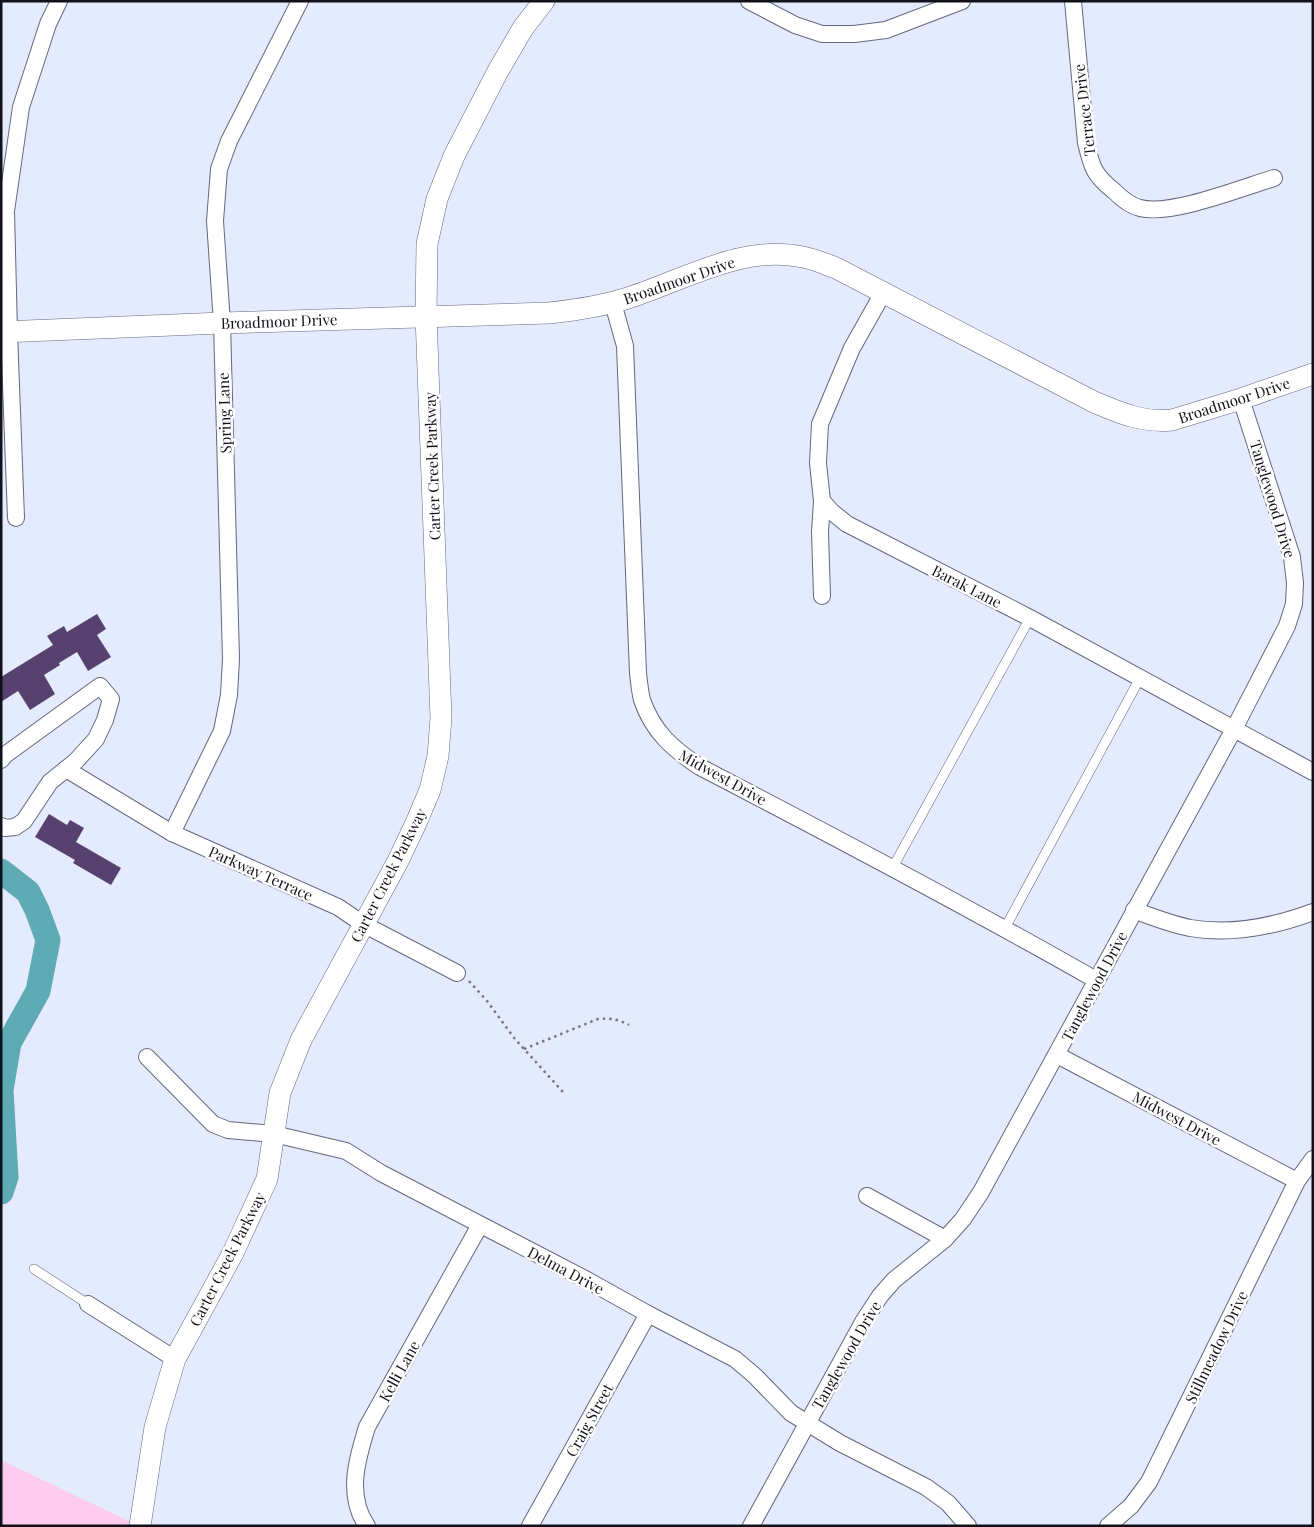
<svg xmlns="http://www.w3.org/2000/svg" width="1314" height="1527" font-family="'Playfair Display',serif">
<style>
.green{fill:#fccbed}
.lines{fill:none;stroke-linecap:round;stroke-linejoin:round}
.river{stroke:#5eabb6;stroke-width:25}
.building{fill:#56416f}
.service-casing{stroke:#62687d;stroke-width:10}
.minor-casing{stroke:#62687d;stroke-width:18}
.tertiary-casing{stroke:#62687d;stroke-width:22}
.path{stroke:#727683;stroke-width:2.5;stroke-dasharray:2.5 4;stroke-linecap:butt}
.service{stroke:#fff;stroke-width:9}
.minor{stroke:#fff;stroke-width:16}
.tertiary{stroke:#fff;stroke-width:21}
.labels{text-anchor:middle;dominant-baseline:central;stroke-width:5;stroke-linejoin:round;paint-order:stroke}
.street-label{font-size:15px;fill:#10121a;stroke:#fff}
</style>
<rect width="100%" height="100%" fill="#e5ebfe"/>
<path class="green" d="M 1,1460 L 139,1526 L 1,1526 Z"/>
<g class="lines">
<path class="river" d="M 1,871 L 28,892 L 37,910 L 48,940 L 38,991 L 9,1043 L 1,1090 L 6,1177 L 1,1192"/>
</g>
<g class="building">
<path d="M 97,614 L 106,629 L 97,635 L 111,657 L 88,671 L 77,652 L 59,663 L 60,665 L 44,675 L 55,694 L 30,710 L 18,691 L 1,702 L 1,677 L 53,645 L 47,636 L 64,626 L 67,632 Z"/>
<path d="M 49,814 L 67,825 L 70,820 L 84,828 L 76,842 L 121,868 L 111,885 L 73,863 L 75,860 L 35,837 Z"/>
</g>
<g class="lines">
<g class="service-casing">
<g id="service">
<path d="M 893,867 L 1030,618"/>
<path d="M 1005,928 L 1140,678"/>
<path d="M 34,1269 L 88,1304"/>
</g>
</g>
<g class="minor-casing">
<g id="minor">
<path d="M 749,1 L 795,25 L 822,34 L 854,34 L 886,30 L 962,1"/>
<path d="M 1073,1 L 1086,143 C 1092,168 1094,175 1114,191 C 1120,197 1131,206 1140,208 C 1171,216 1241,188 1274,178"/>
<path d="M 613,303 L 625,346 L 638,673 C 639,682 640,692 642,700 C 653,732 673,749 700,767 C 833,836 966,906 1096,980"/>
<path d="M 822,501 L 832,512 L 847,524 L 1030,618 L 1313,772"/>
<path d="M 16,518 L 9,332 L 6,211 L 21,107 L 48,24 L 59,1"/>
<path d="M 822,596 L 820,532 L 822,501 L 818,463 L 820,424 L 852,348 L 883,293"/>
<path d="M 1,760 L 5,755 L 100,686 L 111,699 L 105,720 L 96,739 L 76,761 L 50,782 L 24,821 L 15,827 L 5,828 L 1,826"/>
<path d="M 66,769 L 172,833 L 338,907 L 363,924 L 457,973"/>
<path d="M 172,833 L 222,731 L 229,695 L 231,659 L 222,323 L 215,221 L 219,169 L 229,141 L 300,1"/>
<path d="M 1134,910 C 1152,917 1171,924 1190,928 C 1230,935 1275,926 1313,912"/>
<path d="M 1057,1055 L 1297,1181"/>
<path d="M 147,1057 L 213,1124 L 228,1130 L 274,1134 L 346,1151 L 381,1173 L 587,1280 L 648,1314 L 735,1359 L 755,1376 L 791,1413 L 840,1443 L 926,1487 L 948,1503 L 968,1526"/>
<path d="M 867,1196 L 945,1239"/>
<path d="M 88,1304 L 175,1359"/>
<path d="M 367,1526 C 346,1496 357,1459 367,1427 L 480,1225"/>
<path d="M 530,1526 L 648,1314"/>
<path d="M 751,1526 L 863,1322 L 880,1296 L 894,1280 L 945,1239 L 963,1219 L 981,1192 L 1234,729 L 1287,626 L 1294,604 L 1295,583 L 1292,557 L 1241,399"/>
<path d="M 1108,1526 L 1131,1506 L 1149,1482 L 1297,1181 L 1313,1159"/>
</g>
</g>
<g class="tertiary-casing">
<g id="tertiary">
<path d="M 1,332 L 222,323 L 549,313 C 577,310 604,306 631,297 C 686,279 744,244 803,257 C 814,259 825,264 836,268 L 1094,402 C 1120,413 1144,423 1172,420 L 1241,399 L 1313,374"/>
<path d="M 140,1526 L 155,1427 L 175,1359 L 233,1253 L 267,1179 L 280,1093 L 301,1040 L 398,861 L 416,823 L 430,790 L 438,756 L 441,718 L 426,316 L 427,244 L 437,199 L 454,156 L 498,71 L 523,28 L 544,1"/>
</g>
</g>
<g class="path">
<path d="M 469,981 L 487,1001 L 515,1039 L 563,1092"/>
<path d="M 524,1049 L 598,1019 C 610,1018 618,1019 629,1025"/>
</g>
<use href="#service" class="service"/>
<use href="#minor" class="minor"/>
<use href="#tertiary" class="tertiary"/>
</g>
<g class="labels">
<g class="street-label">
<text transform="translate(1084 110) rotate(-97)">Terrace Drive</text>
<text transform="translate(679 280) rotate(-19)">Broadmoor Drive</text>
<text transform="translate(279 321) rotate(-2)">Broadmoor Drive</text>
<text transform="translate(1234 400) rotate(-18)">Broadmoor Drive</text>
<text transform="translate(224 413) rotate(-92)">Spring Lane</text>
<text transform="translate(432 466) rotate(-92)">Carter Creek Parkway</text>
<text transform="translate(1273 499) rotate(73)">Tanglewood Drive</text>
<text transform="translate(967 586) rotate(27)">Barak Lane</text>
<text transform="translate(723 777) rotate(29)">Midwest Drive</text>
<text transform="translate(261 873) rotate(24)">Parkway Terrace</text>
<text transform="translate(388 875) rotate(-63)">Carter Creek Parkway</text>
<text transform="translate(1094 986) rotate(-62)">Tanglewood Drive</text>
<text transform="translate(1177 1118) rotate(28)">Midwest Drive</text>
<text transform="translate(227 1259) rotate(-63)">Carter Creek Parkway</text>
<text transform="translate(566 1270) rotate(28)">Delma Drive</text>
<text transform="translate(1216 1347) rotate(-64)">Stillmeadow Drive</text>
<text transform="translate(846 1355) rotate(-60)">Tanglewood Drive</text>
<text transform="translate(399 1371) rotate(-61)">Kelli Lane</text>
<text transform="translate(589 1420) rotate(-61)">Craig Street</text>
</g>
</g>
<rect width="1314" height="1527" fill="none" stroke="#10121a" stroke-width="5"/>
</svg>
